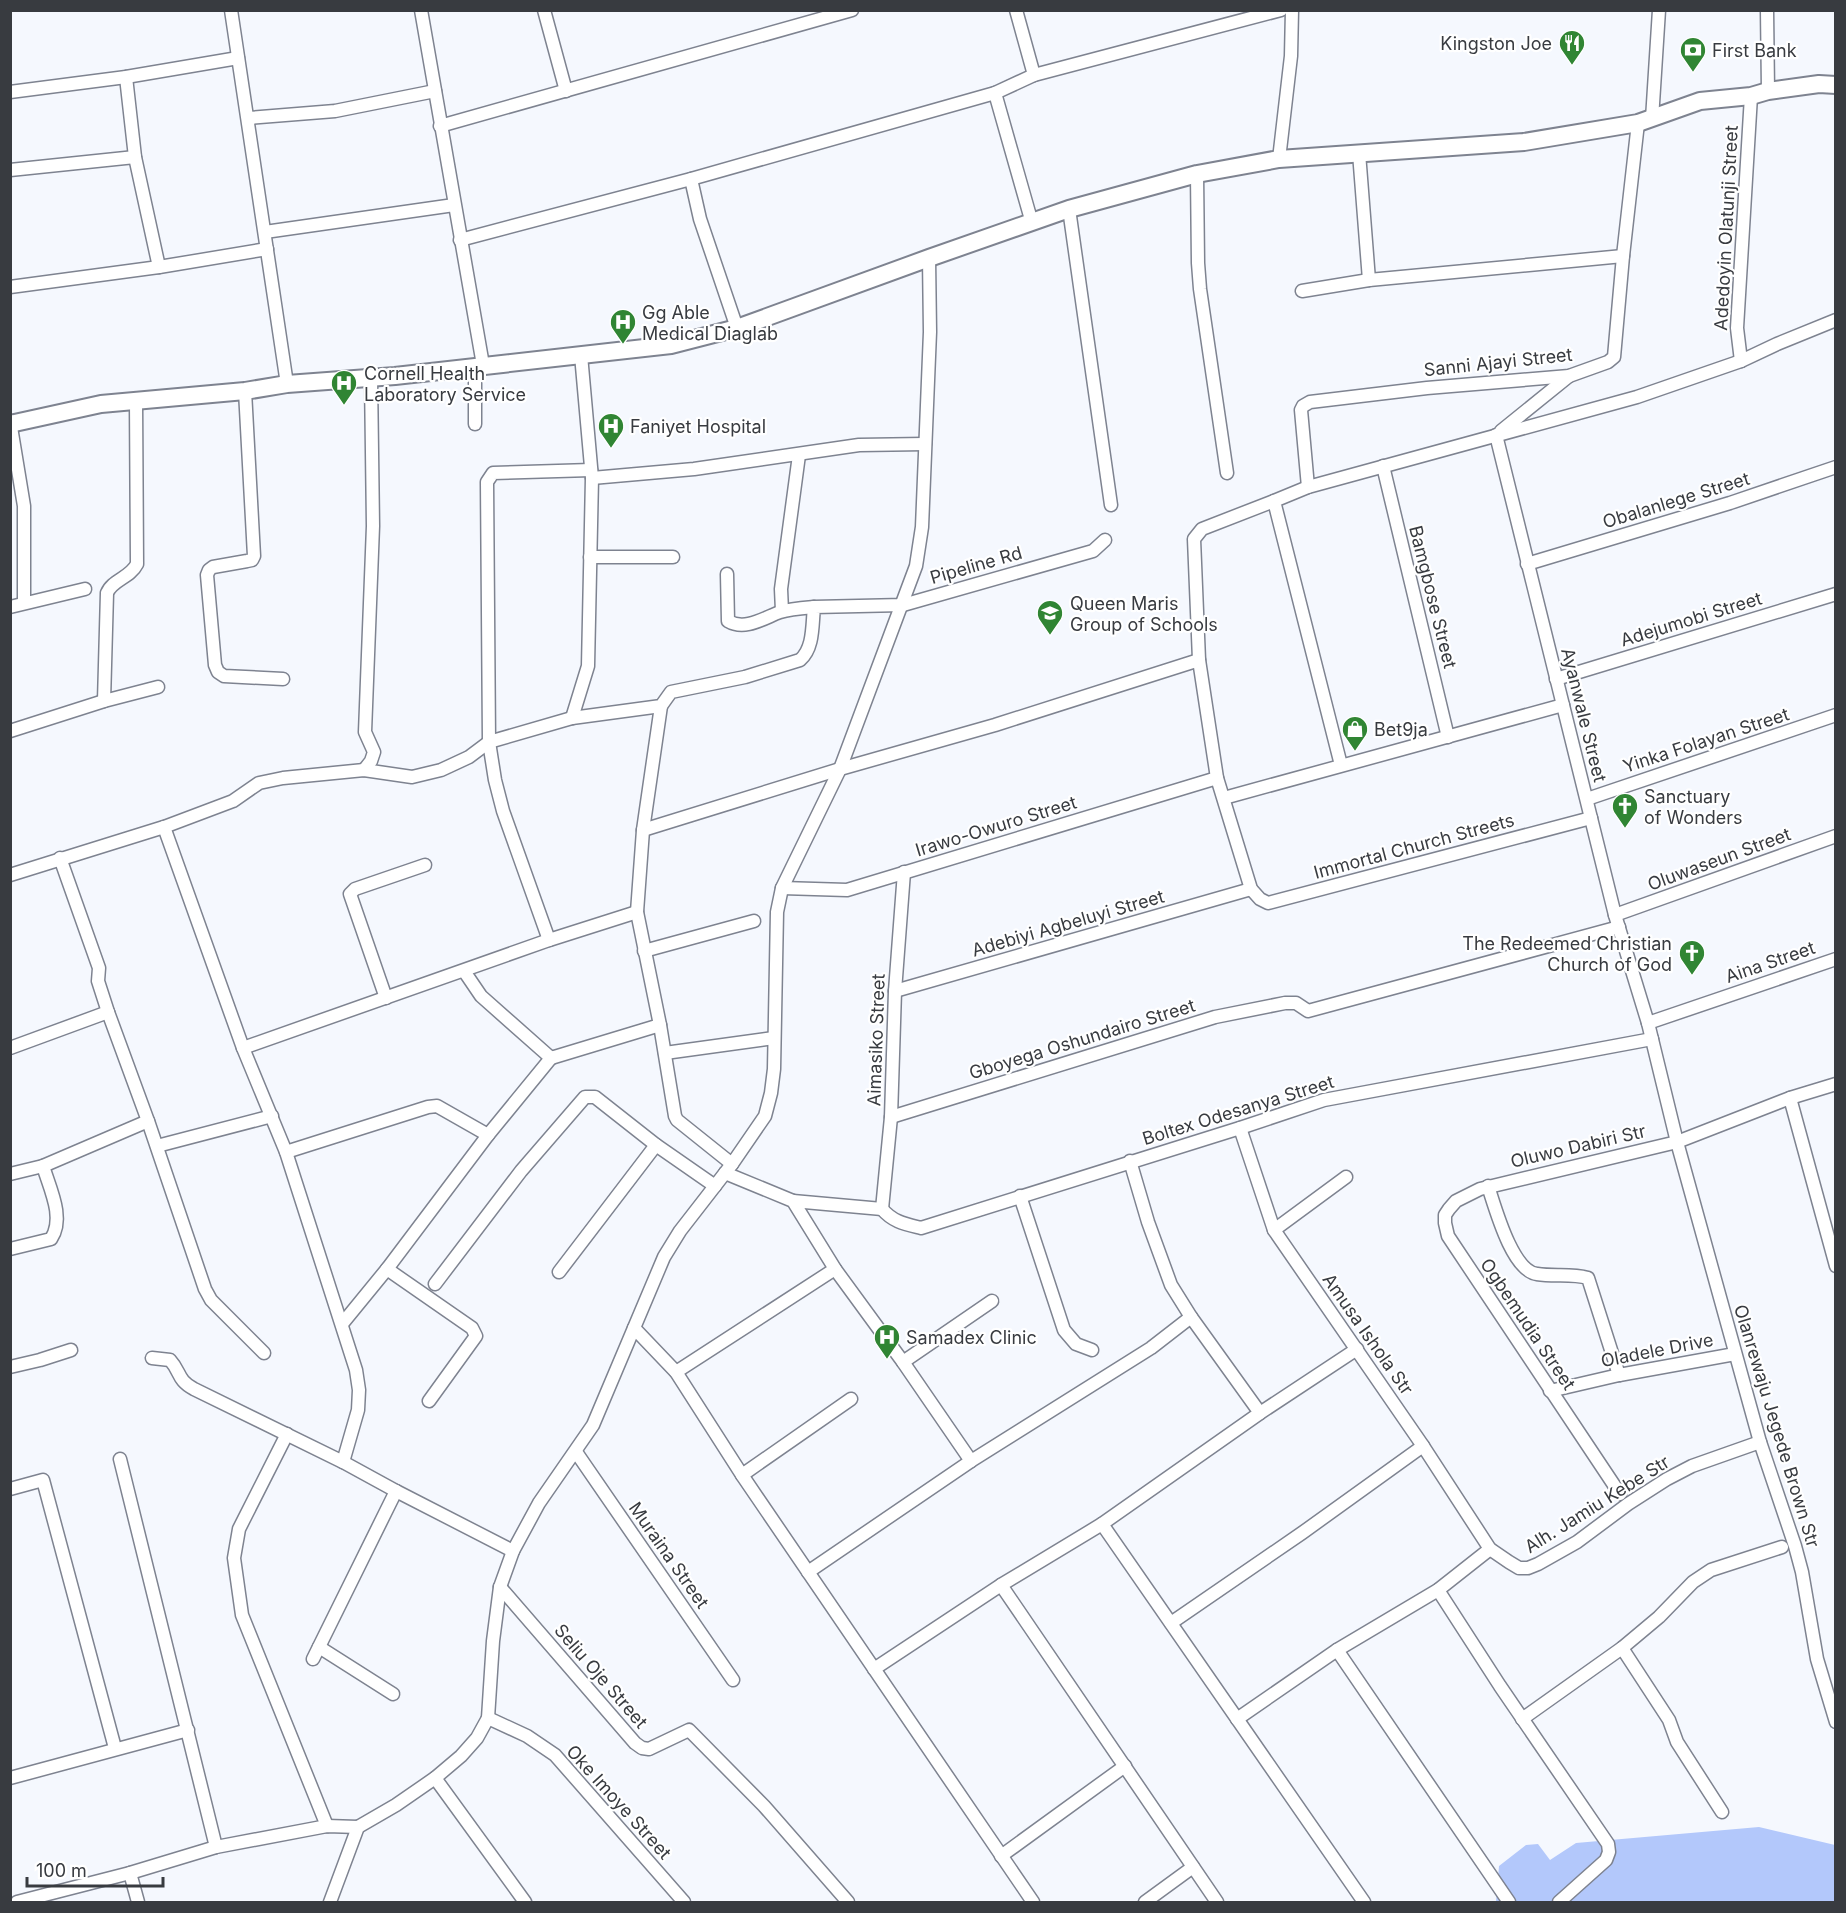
<svg xmlns="http://www.w3.org/2000/svg" width="1846" height="1913" font-family="Inter,sans-serif">
<style>
.green{fill:#b3c8fb}
.lines{fill:none;stroke-linecap:round;stroke-linejoin:round}
.minor-casing{stroke:#7e8390;stroke-width:15}
.major-casing{stroke:#7e8390;stroke-width:20}
.minor{stroke:#fff;stroke-width:12}
.major{stroke:#fff;stroke-width:16}
.labels{text-anchor:middle;dominant-baseline:central;stroke-width:4.5;stroke-linejoin:round;paint-order:stroke}
.poi-label{font-size:18px;fill:#383b40;stroke:#fff;text-anchor:start}
.street-label{font-size:18px;fill:#383b40;stroke:#fff}
</style>
<rect width="100%" height="100%" fill="#f5f8fe"/>
<path class="green" d="M 1759,1827 L 1835,1845 L 1835,1902 L 1496,1902 L 1499,1866 L 1526,1845 L 1538,1844 L 1550,1860 L 1576,1843 Z"/>
<g class="lines">
<g class="minor-casing">
<g id="minor">
<path d="M 231,10 L 287,384"/>
<path d="M 421,10 L 483,365"/>
<path d="M 544,10 L 566,91"/>
<path d="M 1016,10 L 1034,75"/>
<path d="M 1767,10 L 1768,91"/>
<path d="M 126,77 L 135,157 L 159,267"/>
<path d="M 10,92 L 126,77 L 238,58"/>
<path d="M 995,93 L 1032,223"/>
<path d="M 249,118 L 335,111 L 435,91"/>
<path d="M 1652,119 L 1659,10"/>
<path d="M 440,126 L 852,10"/>
<path d="M 1359,153 L 1369,280"/>
<path d="M 1279,159 L 1291,56 L 1292,10"/>
<path d="M 10,170 L 135,157"/>
<path d="M 1197,174 L 1198,263 L 1200,289 L 1227,473"/>
<path d="M 691,179 L 700,219 L 737,328"/>
<path d="M 1069,209 L 1111,505"/>
<path d="M 265,232 L 454,205"/>
<path d="M 460,240 L 691,179 L 995,93 L 1034,75 L 1281,10"/>
<path d="M 10,287 L 159,267 L 267,249"/>
<path d="M 1302,291 L 1369,280 L 1623,256"/>
<path d="M 1741,361 L 1737,328 L 1751,96"/>
<path d="M 475,367 L 475,424"/>
<path d="M 245,391 L 254,556 L 252,560 L 247,561 L 213,567 L 209,570 L 207,575 L 215,665 L 218,672 L 224,676 L 283,679"/>
<path d="M 10,421 L 24,506 L 24,602"/>
<path d="M 1501,431 L 1569,376"/>
<path d="M 1496,435 L 1615,915 L 1648,1023 L 1677,1142 L 1760,1442 L 1795,1546 L 1802,1572 L 1817,1659 L 1836,1722"/>
<path d="M 1383,466 L 1448,737"/>
<path d="M 592,478 L 694,469 L 859,445 L 925,444"/>
<path d="M 1308,487 L 1301,410 L 1303,406 L 1310,402 L 1427,388 L 1569,376 L 1608,362 L 1614,357 L 1623,256 L 1638,123"/>
<path d="M 1274,501 L 1202,529 L 1194,539 L 1199,660 L 1217,778 L 1251,889 L 1260,899 L 1268,903 L 1591,818"/>
<path d="M 590,557 L 673,557"/>
<path d="M 1527,564 L 1730,503 L 1836,467"/>
<path d="M 727,574 L 728,621 C 745,631 764,618 780,612 C 790,609 803,608 814,607"/>
<path d="M 10,607 L 85,589"/>
<path d="M 782,611 L 781,589 L 799,455"/>
<path d="M 1556,679 L 1836,594"/>
<path d="M 104,701 L 107,593 C 112,580 130,578 137,564 L 136,401"/>
<path d="M 661,706 L 643,830 L 637,912 L 660,1025 L 675,1116 L 677,1120 L 732,1164"/>
<path d="M 572,718 L 588,666 L 592,478 L 581,355"/>
<path d="M 10,731 L 104,701 L 158,687"/>
<path d="M 1341,765 L 1274,501 L 1308,487 L 1637,397 L 1741,361 L 1777,344 L 1836,320"/>
<path d="M 364,770 L 371,761 L 374,752 L 365,732 L 373,526 L 371,378"/>
<path d="M 1224,798 L 1563,705"/>
<path d="M 1587,799 L 1836,715"/>
<path d="M 164,827 L 243,1048 L 286,1152 L 356,1370 L 359,1390 L 358,1410 L 343,1462"/>
<path d="M 643,830 L 840,769 L 995,725 L 1199,660"/>
<path d="M 60,858 L 99,968 L 98,981 L 108,1012 L 148,1121 L 205,1289 L 211,1300 L 264,1353"/>
<path d="M 10,875 L 164,827 L 233,801 L 259,783 L 283,778 L 364,770 L 412,777 L 441,770 L 469,757 L 489,742 L 572,718 L 661,706 L 671,692 L 745,677 L 800,660 C 814,648 812,625 814,607 L 903,605 L 1093,551 L 1105,540"/>
<path d="M 782,888 L 847,890 L 1217,778"/>
<path d="M 1615,915 L 1836,836"/>
<path d="M 549,940 L 503,811 L 495,780 L 489,742 L 487,482 L 493,473 L 591,470"/>
<path d="M 644,951 L 754,921"/>
<path d="M 464,971 L 481,996 L 551,1058 L 660,1025"/>
<path d="M 895,991 L 1251,889"/>
<path d="M 386,998 L 350,894 L 355,889 L 425,865"/>
<path d="M 1648,1023 L 1836,959"/>
<path d="M 10,1048 L 108,1012"/>
<path d="M 243,1048 L 549,940 L 637,912"/>
<path d="M 665,1053 L 774,1038"/>
<path d="M 1790,1098 L 1836,1266"/>
<path d="M 891,1117 L 1215,1017 L 1285,1003 L 1296,1003 L 1308,1011 L 1619,927"/>
<path d="M 1240,1128 L 1274,1230 L 1423,1446 L 1490,1549 L 1509,1562 L 1519,1568 L 1528,1568 L 1538,1564 L 1577,1542 L 1628,1504 L 1667,1479 L 1692,1466 L 1760,1442"/>
<path d="M 157,1146 L 272,1116"/>
<path d="M 286,1152 L 428,1107 L 437,1106 L 488,1135"/>
<path d="M 1130,1161 L 1148,1222 L 1171,1285 L 1191,1317"/>
<path d="M 725,1173 L 793,1201 L 835,1269 L 903,1362 L 971,1461"/>
<path d="M 10,1174 L 43,1166 L 148,1121"/>
<path d="M 1488,1186 C 1495,1207 1512,1271 1537,1274 C 1554,1277 1571,1273 1588,1278 L 1619,1375"/>
<path d="M 1020,1196 L 1064,1330 L 1076,1344 L 1092,1350"/>
<path d="M 793,1201 L 882,1209"/>
<path d="M 882,1209 C 893,1222 905,1224 921,1228 L 1240,1128 L 1324,1100 L 1652,1039"/>
<path d="M 882,1209 L 891,1117 L 895,991 L 904,872"/>
<path d="M 1274,1230 L 1346,1177"/>
<path d="M 10,1249 L 51,1239 C 65,1218 50,1189 43,1166"/>
<path d="M 387,1269 L 472,1328 L 476,1336 L 429,1401"/>
<path d="M 559,1272 L 656,1145"/>
<path d="M 435,1284 L 521,1171 L 585,1097 L 595,1097 L 656,1145 L 715,1186"/>
<path d="M 342,1324 L 387,1269 L 488,1135 L 551,1058"/>
<path d="M 634,1328 L 676,1372 L 742,1475 L 1033,1902"/>
<path d="M 152,1358 L 170,1360 C 181,1372 177,1380 194,1389 L 343,1462 L 396,1491 L 513,1551"/>
<path d="M 903,1362 L 992,1301"/>
<path d="M 10,1367 L 40,1360 L 71,1350"/>
<path d="M 676,1372 L 835,1269"/>
<path d="M 1550,1391 L 1619,1375 L 1735,1354"/>
<path d="M 1260,1413 L 1357,1349"/>
<path d="M 287,1434 L 239,1529 L 234,1558 L 242,1615 L 327,1826"/>
<path d="M 576,1452 L 733,1680"/>
<path d="M 120,1459 L 216,1847"/>
<path d="M 742,1475 L 851,1399"/>
<path d="M 10,1489 L 43,1480 L 115,1748"/>
<path d="M 1620,1494 L 1448,1236 L 1445,1223 L 1445,1215 L 1449,1209 L 1456,1201 L 1480,1189 L 1677,1142 L 1790,1098 L 1836,1084"/>
<path d="M 1490,1549 L 1438,1590 L 1337,1650 L 1509,1902"/>
<path d="M 808,1572 L 971,1461 L 1151,1348 L 1191,1317 L 1260,1413 L 1102,1524"/>
<path d="M 500,1587 L 635,1743 L 642,1748 L 649,1749 L 689,1730 L 764,1806 L 848,1902"/>
<path d="M 1438,1590 L 1500,1686 L 1608,1844 L 1609,1852 L 1606,1860 L 1559,1902"/>
<path d="M 1171,1623 L 1302,1533 L 1423,1446"/>
<path d="M 319,1647 L 393,1694"/>
<path d="M 1622,1648 L 1669,1720 L 1677,1742 L 1722,1812"/>
<path d="M 313,1659 L 396,1491"/>
<path d="M 874,1669 L 1001,1585"/>
<path d="M 488,1718 L 527,1736 L 555,1755 L 684,1902"/>
<path d="M 1237,1719 L 1337,1650"/>
<path d="M 1522,1719 L 1622,1648 L 1659,1617 L 1693,1582 L 1711,1570 L 1782,1547"/>
<path d="M 10,1778 L 188,1730"/>
<path d="M 435,1778 L 525,1902"/>
<path d="M 1001,1856 L 1125,1766"/>
<path d="M 130,1873 L 138,1902"/>
<path d="M 17,1902 L 130,1873 L 216,1847 L 327,1826 L 358,1827"/>
<path d="M 330,1902 L 358,1827 L 396,1805 L 435,1778 L 461,1756 L 477,1738 L 488,1718 L 493,1641 L 500,1587 L 513,1551 L 539,1503 L 593,1425 L 664,1257 L 680,1231 L 732,1164 L 765,1116 L 771,1093 L 774,1069 L 777,912 L 782,888 L 840,769 L 916,566 L 922,527 L 930,332 L 929,258"/>
<path d="M 1145,1902 L 1193,1867"/>
<path d="M 1217,1902 L 1001,1585 L 1102,1524 L 1364,1902"/>
</g>
</g>
<g class="major-casing">
<path id="major" d="M 10,424 L 101,404 L 245,391 L 287,384 L 395,376 L 671,345 L 737,328 L 929,258 L 1069,209 L 1197,174 L 1279,159 L 1524,142 L 1638,123 L 1700,101 L 1751,96 L 1768,91 L 1819,84 L 1836,85"/>
</g>
<use href="#minor" class="minor"/>
<use href="#major" class="major"/>
</g>
<defs>
<g id="restaurant-pin" transform="scale(1.35)"><path d="M0 17L-7.5 6A9.5 9.5 0 1 1 7.5 6Z" fill="#308533" stroke="#fff"/><path d="M-5-6h1v4h1v-4h1v4h1v-4h1v5L-1.5 .5V6h-2V.5L-5-1ZM5-6V6H3V1.5H1.5Q1.5-4 5-6Z" fill="#fff"/></g>
<g id="bank-pin" transform="scale(1.35)"><path d="M0 17L-7.5 6A9.5 9.5 0 1 1 7.5 6Z" fill="#308533" stroke="#fff"/><path d="M-6-4H6V4H-6ZM0-2.3a2.3 2.3 0 1 0 0 4.6a2.3 2.3 0 1 0 0-4.6Z" fill="#fff"/></g>
<g id="hospital-pin" transform="scale(1.35)"><path d="M0 17L-7.5 6A9.5 9.5 0 1 1 7.5 6Z" fill="#308533" stroke="#fff"/><path d="M-5-5h3v3.5h4V-5h3V5h-3V1.5h-4V5h-3Z" fill="#fff"/></g>
<g id="school-pin" transform="scale(1.35)"><path d="M0 17L-7.5 6A9.5 9.5 0 1 1 7.5 6Z" fill="#308533" stroke="#fff"/><path d="M0-5L7-2L0 1L-7-2ZM-4 1L0 2.5L4 1V4Q0 6-4 4Z" fill="#fff"/></g>
<g id="shop-pin" transform="scale(1.35)"><path d="M0 17L-7.5 6A9.5 9.5 0 1 1 7.5 6Z" fill="#308533" stroke="#fff"/><path d="M-5-2.5h2.3a2.7 3.5 0 0 1 5.4 0H5L5.5 6h-11ZM-1.5-2.5h3a1.5 2.3 0 0 0-3 0Z" fill="#fff"/></g>
<g id="church-pin" transform="scale(1.35)"><path d="M0 17L-7.5 6A9.5 9.5 0 1 1 7.5 6Z" fill="#308533" stroke="#fff"/><path d="M-1.2-6h2.4v3.5h3.3v2.4h-3.3V6h-2.4V-.1h-3.3v-2.4h3.3Z" fill="#fff"/></g>
</defs>
<g fill-rule="evenodd">
<use href="#restaurant-pin" x="1572" y="43"/>
<use href="#bank-pin" x="1693" y="50"/>
<use href="#hospital-pin" x="623" y="322"/>
<use href="#hospital-pin" x="344" y="383"/>
<use href="#hospital-pin" x="611" y="426"/>
<use href="#school-pin" x="1050" y="613"/>
<use href="#shop-pin" x="1355" y="729"/>
<use href="#church-pin" x="1625" y="806"/>
<use href="#church-pin" x="1692" y="953"/>
<use href="#hospital-pin" x="887" y="1337"/>
</g>
<g class="labels">
<g class="poi-label">
<text x="1552" y="43" text-anchor="end">Kingston Joe</text>
<text x="1712" y="50">First Bank</text>
<text x="642" y="312">Gg Able<tspan x="642" dy="21">Medical Diaglab</tspan></text>
<text x="364" y="373">Cornell Health<tspan x="364" dy="21">Laboratory Service</tspan></text>
<text x="630" y="426">Faniyet Hospital</text>
<text x="1070" y="603">Queen Maris<tspan x="1070" dy="21">Group of Schools</tspan></text>
<text x="1374" y="729">Bet9ja</text>
<text x="1644" y="796">Sanctuary<tspan x="1644" dy="21">of Wonders</tspan></text>
<text x="1672" y="943" text-anchor="end">The Redeemed Christian<tspan x="1672" dy="21">Church of God</tspan></text>
<text x="906" y="1337">Samadex Clinic</text>
</g>
<g class="street-label">
<text transform="translate(1726 228) rotate(-87)">Adedoyin Olatunji Street</text>
<text transform="translate(1498 362) rotate(-6)">Sanni Ajayi Street</text>
<text transform="translate(1676 500) rotate(-17)">Obalanlege Street</text>
<text transform="translate(976 565) rotate(-16)">Pipeline Rd</text>
<text transform="translate(1433 597) rotate(76)">Bamgbose Street</text>
<text transform="translate(1691 619) rotate(-17)">Adejumobi Street</text>
<text transform="translate(1584 715) rotate(76)">Ayanwale Street</text>
<text transform="translate(1706 740) rotate(-18)">Yinka Folayan Street</text>
<text transform="translate(996 826) rotate(-17)">Irawo-Owuro Street</text>
<text transform="translate(1414 846) rotate(-15)">Immortal Church Streets</text>
<text transform="translate(1719 859) rotate(-20)">Oluwaseun Street</text>
<text transform="translate(1068 923) rotate(-16)">Adebiyi Agbeluyi Street</text>
<text transform="translate(1770 962) rotate(-19)">Aina Street</text>
<text transform="translate(1082 1039) rotate(-17)">Gboyega Oshundairo Street</text>
<text transform="translate(876 1040) rotate(-88)">Aimasiko Street</text>
<text transform="translate(1238 1110) rotate(-17)">Boltex Odesanya Street</text>
<text transform="translate(1578 1146) rotate(-13)">Oluwo Dabiri Str</text>
<text transform="translate(1528 1324) rotate(56)">Ogbemudia Street</text>
<text transform="translate(1368 1334) rotate(55)">Amusa Ishola Str</text>
<text transform="translate(1657 1350) rotate(-11)">Oladele Drive</text>
<text transform="translate(1777 1426) rotate(73)">Olanrewaju Jegede Brown Str</text>
<text transform="translate(1597 1504) rotate(-32)">Alh. Jamiu Kebe Str</text>
<text transform="translate(669 1555) rotate(55)">Muraina Street</text>
<text transform="translate(601 1676) rotate(49)">Seliu Oje Street</text>
<text transform="translate(619 1802) rotate(48)">Oke Imoye Street</text>
</g>
</g>
<rect width="1846" height="1913" fill="none" stroke="#383b40" stroke-width="24"/>
<path d="M27 1877v9h136v-9" fill="none" stroke="#383b40" stroke-width="3"/>
<text x="36" y="1877" font-size="18" fill="#383b40" stroke="#ffffff" stroke-width="4.5" paint-order="stroke">100 m</text>
</svg>
